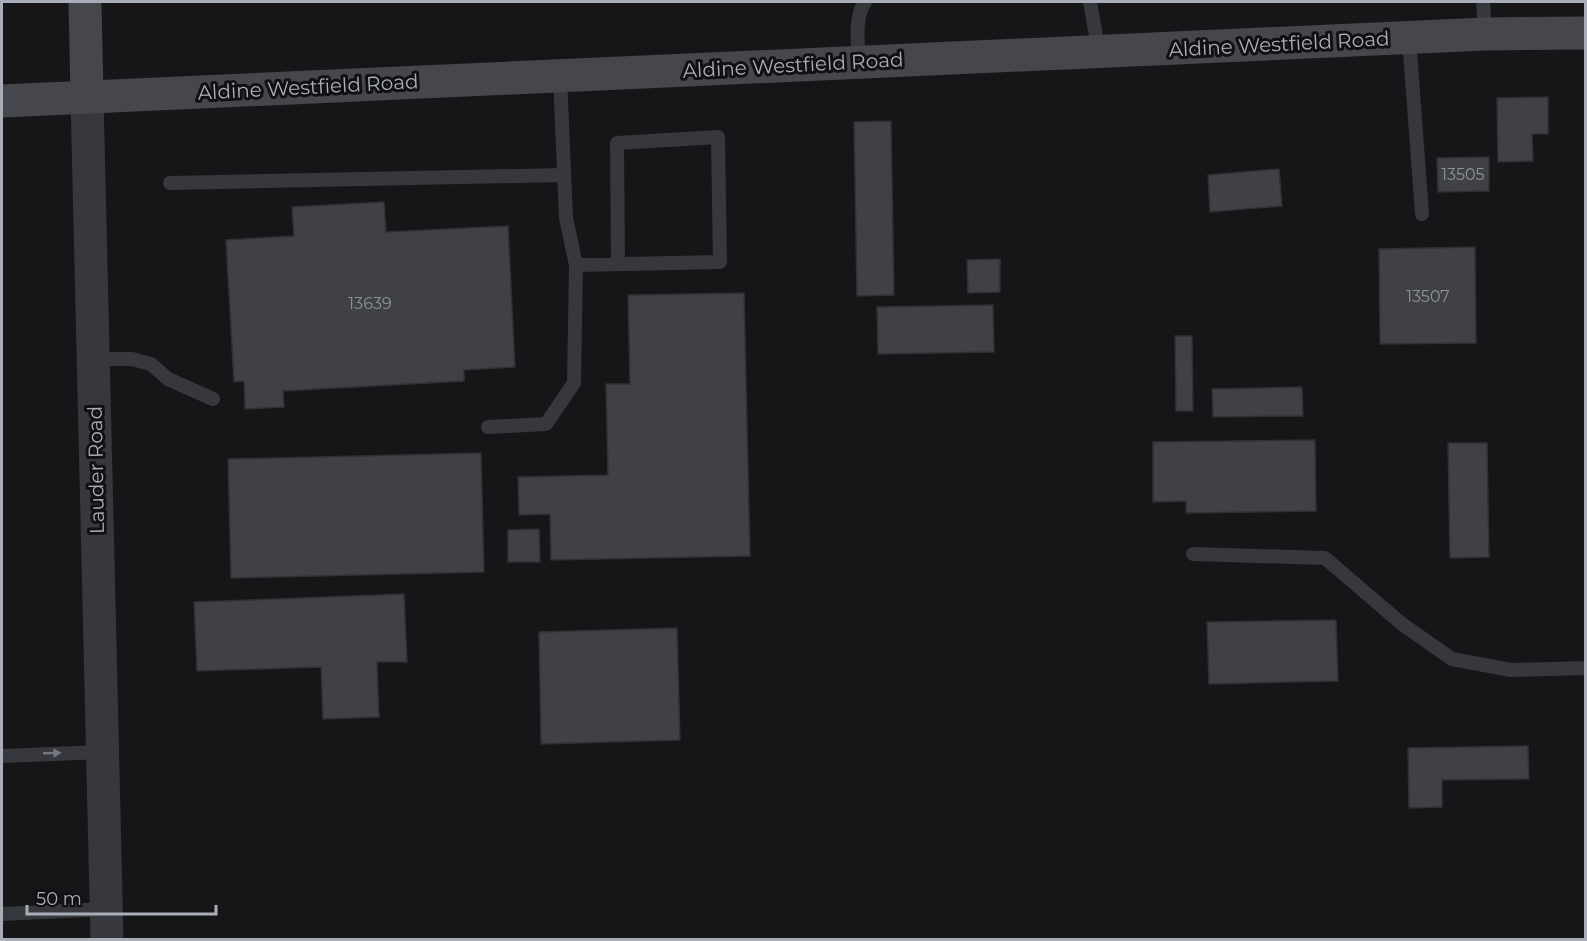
<svg xmlns="http://www.w3.org/2000/svg" width="1587" height="941" font-family="Montserrat,sans-serif">
<style>
.building{fill:#404145;stroke:#303034;stroke-width:1.5}
.lines{fill:none;stroke-linecap:round;stroke-linejoin:round}
.service{stroke:#37383d;stroke-width:14}
.tertiary{stroke:#37383d;stroke-width:33}
.secondary{stroke:#45474d;stroke-width:33}
.oneway{fill:#757881}
.labels{text-anchor:middle;dominant-baseline:central;stroke-width:6;stroke-linejoin:round;paint-order:stroke}
.number-label{font-size:16px;fill:#8e929b}
.street-label{font-size:20px;fill:#a8adb8;stroke:#111113}
</style>
<rect width="100%" height="100%" fill="#161618"/>
<g class="building">
<path d="M 1548,97 L 1548,134 L 1532,134 L 1533,161 L 1498,162 L 1497,98 Z"/>
<path d="M 891,121 L 894,295 L 857,296 L 854,122 Z"/>
<path d="M 1489,157 L 1489,191 L 1438,192 L 1437,158 Z"/>
<path d="M 1279,169 L 1282,206 L 1210,212 L 1208,175 Z"/>
<path d="M 384,202 L 386,232 L 508,226 L 515,367 L 464,370 L 464,381 L 283,391 L 284,407 L 245,409 L 244,381 L 234,382 L 226,240 L 294,236 L 292,207 Z"/>
<path d="M 1475,247 L 1476,343 L 1380,344 L 1379,249 Z"/>
<path d="M 1000,259 L 1000,292 L 968,293 L 967,260 Z"/>
<path d="M 744,293 L 750,556 L 551,560 L 550,514 L 519,515 L 518,477 L 608,475 L 606,384 L 630,384 L 628,295 Z"/>
<path d="M 993,305 L 994,352 L 878,354 L 877,307 Z"/>
<path d="M 1175,336 L 1192,336 L 1193,411 L 1176,411 Z"/>
<path d="M 1302,387 L 1303,416 L 1213,417 L 1212,389 Z"/>
<path d="M 1315,440 L 1316,511 L 1186,513 L 1186,501 L 1153,502 L 1153,442 Z"/>
<path d="M 1448,443 L 1487,443 L 1489,557 L 1450,558 Z"/>
<path d="M 481,453 L 484,572 L 231,578 L 228,459 Z"/>
<path d="M 539,529 L 540,562 L 508,562 L 508,530 Z"/>
<path d="M 404,594 L 407,662 L 377,662 L 379,717 L 323,719 L 321,667 L 197,671 L 194,602 Z"/>
<path d="M 1336,620 L 1338,681 L 1209,684 L 1207,622 Z"/>
<path d="M 677,628 L 680,740 L 541,744 L 539,632 Z"/>
<path d="M 1528,746 L 1529,779 L 1442,780 L 1442,807 L 1409,808 L 1408,748 Z"/>
</g>
<g class="lines">
<g class="service">
<path d="M 1090,2 L 1099,52"/>
<path d="M 1483,2 L 1485,34"/>
<path d="M 1409,38 L 1422,214"/>
<path d="M 859,62 C 858,44 854,17 865,2"/>
<path d="M 560,76 L 566,218 L 576,265 L 720,262 L 718,137 L 617,143 L 618,263"/>
<path d="M 170,183 L 564,175"/>
<path d="M 94,359 L 132,359 L 151,364 L 168,379 L 213,399"/>
<path d="M 488,427 L 546,424 L 574,383 L 576,265"/>
<path d="M 1193,554 L 1325,558 L 1402,624 L 1452,659 L 1511,670 L 1586,668"/>
<path d="M 2,756 L 103,752"/>
<path d="M 2,914 L 107,909"/>
</g>
<path class="tertiary" d="M 87,97 L 107,940"/>
<g class="secondary">
<path d="M 85,2 L 87,97"/>
<path d="M 2,101 L 1485,34 L 1586,33"/>
</g>
</g>
<defs><path id="oneway-solid" d="M-6-.8H1V-3.2L6.5 0L1 3.2V.8H-6Z" transform="scale(1.5)"/></defs>
<use class="oneway" href="#oneway-solid" transform="translate(52 753) rotate(-2)"/>
<g class="labels">
<g class="number-label">
<text x="1463" y="174">13505</text>
<text x="1428" y="296">13507</text>
<text x="370" y="303">13639</text>
</g>
<g class="street-label">
<text transform="translate(1279 44) rotate(-3)">Aldine Westfield Road</text>
<text transform="translate(793 65) rotate(-3)">Aldine Westfield Road</text>
<text transform="translate(308 87) rotate(-3)">Aldine Westfield Road</text>
<text transform="translate(96 470) rotate(-91)">Lauder Road</text>
</g>
</g>
<rect width="1587" height="941" fill="none" stroke="#a8adb8" stroke-width="6"/>
<path d="M27 905v9h189v-9" fill="none" stroke="#a8adb8" stroke-width="3"/>
<text x="36" y="905" font-size="18" fill="#a8adb8" stroke="#111113" stroke-width="4.5" paint-order="stroke">50 m</text>
</svg>
